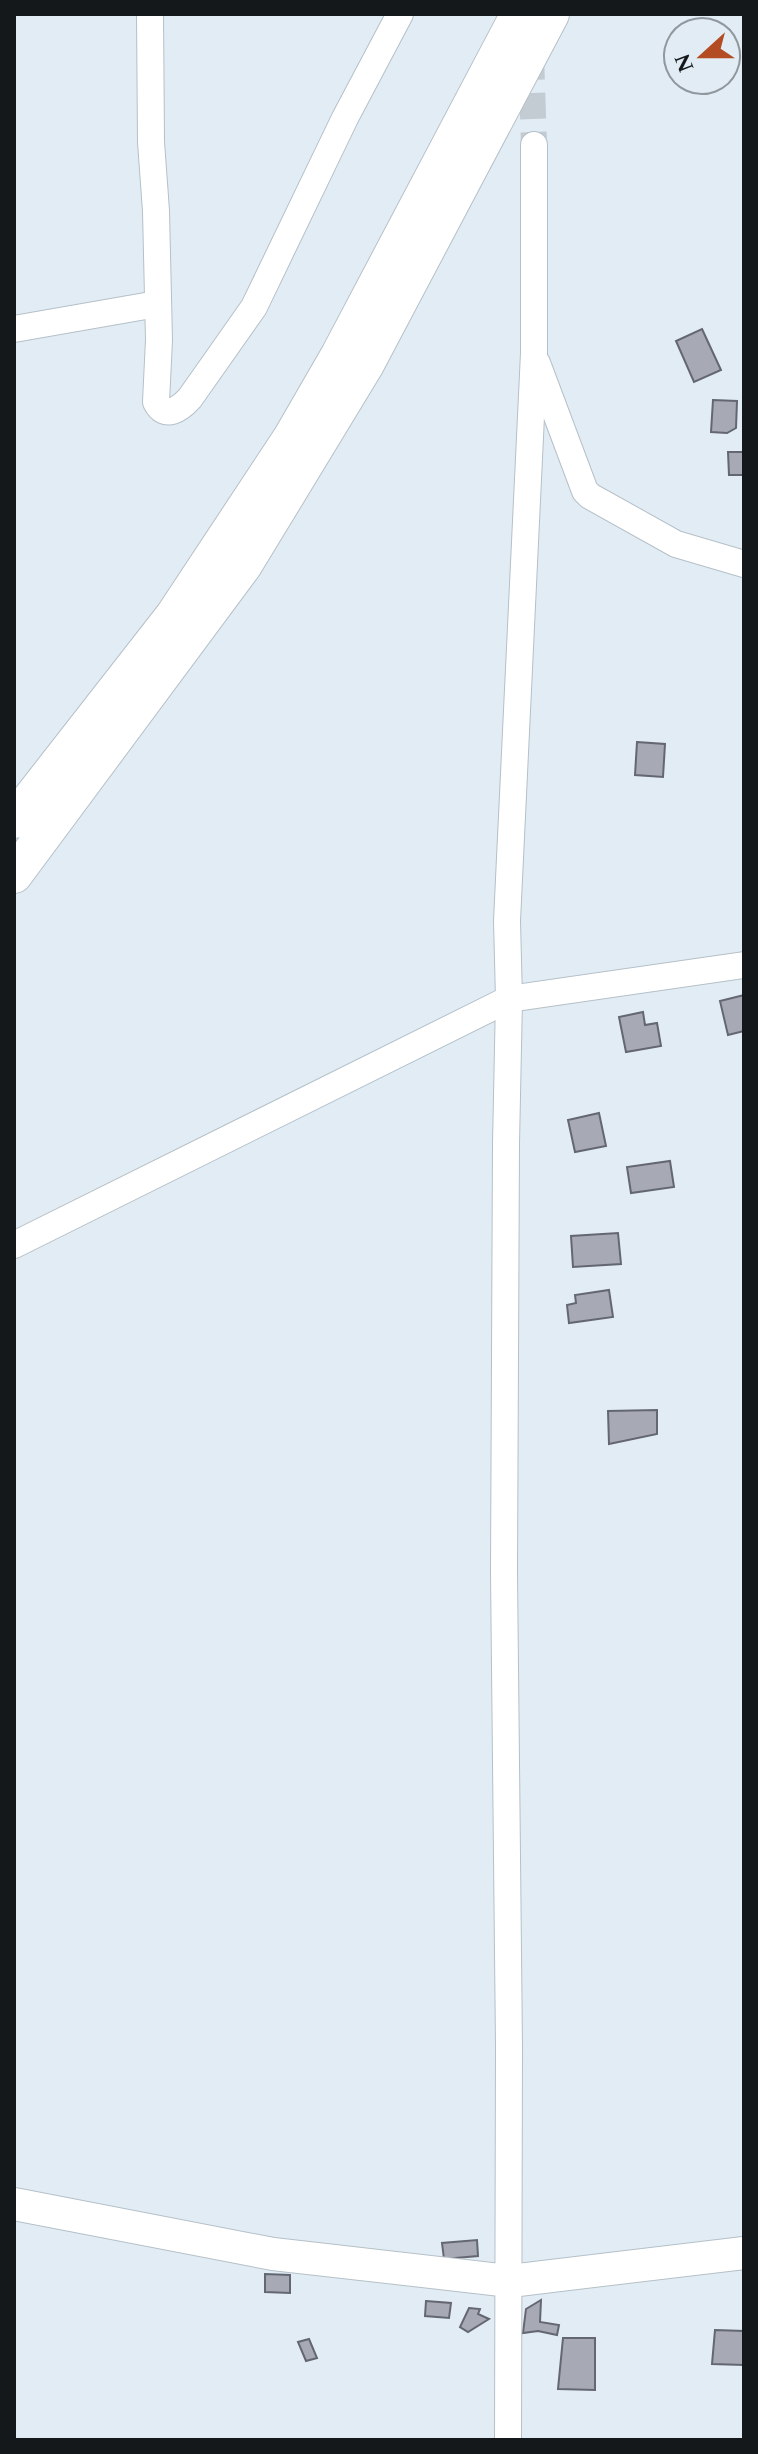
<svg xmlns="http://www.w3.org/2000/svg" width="758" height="2454" font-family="Spectral,serif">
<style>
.building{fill:#a7aab5;stroke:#646771;stroke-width:2}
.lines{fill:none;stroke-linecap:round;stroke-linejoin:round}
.minor-tunnel{stroke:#c3ccd3;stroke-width:26;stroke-dasharray:26 13;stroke-linecap:butt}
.minor-casing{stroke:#b5c0c8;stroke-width:28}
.major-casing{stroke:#b5c0c8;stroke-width:34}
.highway-casing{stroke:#b5c0c8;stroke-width:38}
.minor{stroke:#fff;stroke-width:26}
.major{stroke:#fff;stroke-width:32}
.highway{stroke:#fff;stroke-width:36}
</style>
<rect width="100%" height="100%" fill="#e2ecf4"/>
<g class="building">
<path d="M 702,329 L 721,370 L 694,382 L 676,341 Z"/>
<path d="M 713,400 L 737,401 L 736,428 L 727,433 L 711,432 Z"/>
<path d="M 728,452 L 744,452 L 744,475 L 729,475 Z"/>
<path d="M 637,742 L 665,744 L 663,777 L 635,775 Z"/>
<path d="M 744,995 L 744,1031 L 728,1035 L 720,1001 Z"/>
<path d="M 643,1012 L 645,1025 L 657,1023 L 661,1046 L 626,1052 L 619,1017 Z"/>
<path d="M 599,1113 L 606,1146 L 575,1152 L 568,1120 Z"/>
<path d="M 670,1161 L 674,1187 L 631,1193 L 627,1167 Z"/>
<path d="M 618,1233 L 621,1264 L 573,1267 L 571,1236 Z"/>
<path d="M 609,1290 L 613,1317 L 569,1323 L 567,1305 L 576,1303 L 575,1295 Z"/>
<path d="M 657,1410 L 657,1434 L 609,1444 L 608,1411 Z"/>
<path d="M 477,2240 L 478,2256 L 444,2259 L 442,2243 Z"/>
<path d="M 265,2274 L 290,2275 L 290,2293 L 265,2292 Z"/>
<path d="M 541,2300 L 540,2322 L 559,2325 L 557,2335 L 538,2331 L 523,2333 L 526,2309 Z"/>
<path d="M 426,2301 L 451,2303 L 449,2318 L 425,2316 Z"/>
<path d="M 469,2308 L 480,2309 L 478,2314 L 489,2319 L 468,2332 L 460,2327 Z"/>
<path d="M 715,2330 L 744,2331 L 744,2365 L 712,2364 Z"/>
<path d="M 563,2338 L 595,2338 L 595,2390 L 558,2389 Z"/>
<path d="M 309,2339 L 317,2358 L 306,2361 L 298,2342 Z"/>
</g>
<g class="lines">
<path class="minor-tunnel" d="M 531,54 L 534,145"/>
<g class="minor-casing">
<g id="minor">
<path d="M 150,14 L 151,142 L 156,211 L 159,340 L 156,402 C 165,420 180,409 190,398 L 254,307 L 345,118 L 400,14"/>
<path d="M 14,329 L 157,304"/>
<path d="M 537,363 L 585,491 L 590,496 L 676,544 L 744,564"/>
<path d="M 14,1245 L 509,999 L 744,965"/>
<path d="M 508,2440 L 509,2047 L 504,1572 L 506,1144 L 509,999 L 507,921 L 534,353 L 534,145"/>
</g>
</g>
<g class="major-casing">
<path id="major" d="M 14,2204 L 273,2254 L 510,2281 L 744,2253"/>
</g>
<g class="highway-casing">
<g id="highway">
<path d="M 14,820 L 174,615 L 291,438 L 339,355 L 519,14"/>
<path d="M 14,875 L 244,565 L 365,366 L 551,14"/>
</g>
</g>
<use href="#minor" class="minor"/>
<use href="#major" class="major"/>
<use href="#highway" class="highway"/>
</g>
<rect width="758" height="2454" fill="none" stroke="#14181b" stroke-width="32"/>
<g transform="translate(702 56) rotate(249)"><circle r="38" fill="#e2ecf4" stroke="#90979d" stroke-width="2"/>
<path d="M0-6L14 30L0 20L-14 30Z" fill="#b34c23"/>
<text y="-12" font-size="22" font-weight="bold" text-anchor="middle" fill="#14181b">N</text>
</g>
</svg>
